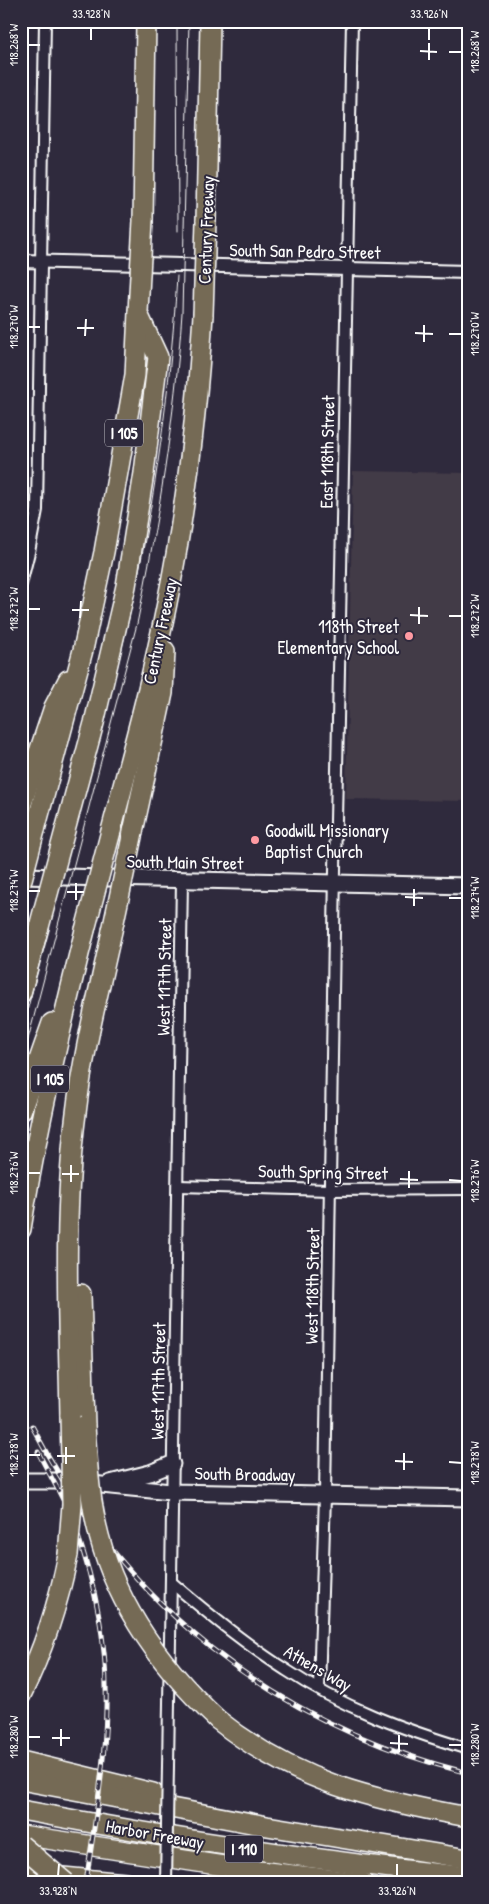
<svg xmlns="http://www.w3.org/2000/svg" width="489" height="1904" font-family="'Patrick Hand',sans-serif">
<style>
.built{fill:#423a46}
.lines{fill:none;stroke-linecap:round;stroke-linejoin:round}
.minor-casing{stroke:#fff;stroke-width:14}
.tertiary-casing{stroke:#fff;stroke-width:16}
.secondary-casing{stroke:#fff;stroke-width:19}
.motorway-casing{stroke:#fff;stroke-width:22}
.minor{stroke:#2f2a3d;stroke-width:10}
.tertiary{stroke:#2f2a3d;stroke-width:12}
.secondary{stroke:#2f2a3d;stroke-width:15}
.motorway{stroke:#756a55;stroke-width:19}
.tram{stroke:#fff;stroke-width:1}
.rail-casing{stroke:#fff;stroke-width:5}
.rail{stroke:#2f2a3d;stroke-width:3;stroke-dasharray:9;stroke-linecap:butt}
.minor-bridge-casing{stroke:#fff;stroke-width:14;stroke-linecap:butt}
.motorway-bridge-casing{stroke:#fff;stroke-width:22;stroke-linecap:butt}
.minor-bridge{stroke:#2f2a3d;stroke-width:10}
.motorway-bridge{stroke:#756a55;stroke-width:19}
.ticks{fill:none;stroke:#fff;stroke-width:2}
.poi-dot{fill:#ff9aa2;stroke:#2f2a3d;stroke-width:2}
.labels{text-anchor:middle;dominant-baseline:central;stroke-width:4;stroke-linejoin:round;paint-order:stroke}
.shield{fill:#2f2a3d;stroke:#c1bfc5;stroke-width:1}
.shield-label{font-size:16px;font-weight:bold;fill:#fff}
.street-label{font-size:18px;fill:#fff;stroke:#2f2a3d}
.poi-label{font-size:18px;fill:#fff;stroke:#2f2a3d;text-anchor:end}
.neatline{fill:none;stroke:#fff;stroke-width:2}
.ticks-label{font-size:12px;text-anchor:middle;fill:#fff}
</style>
<rect width="100%" height="100%" fill="#2f2a3d"/>
<filter id="ink" filterUnits="userSpaceOnUse"><feTurbulence type="fractalNoise" baseFrequency=".02" numOctaves="2"/><feDisplacementMap in="SourceGraphic" scale="10" xChannelSelector="R" yChannelSelector="G"/><feConvolveMatrix kernelMatrix="1 2 1 2 8 2 1 2 1" color-interpolation-filters="sRGB"/></filter>
<g filter="url(#ink)">
<path class="built" d="M 353,471 L 468,473 L 468,801 L 346,799 Z"/>
<g class="lines">
<g class="minor-casing">
<g id="minor">
<path d="M 21,584 L 29,552 L 37,510 L 45,21"/>
<path d="M 178,1186 L 330,1190 L 468,1189"/>
<path d="M 171,1582 C 207,1613 245,1644 286,1670 C 341,1707 405,1730 468,1749"/>
<path d="M 319,1689 L 325,1495 L 335,870 L 352,21"/>
<path d="M 168,1766 L 182,881"/>
</g>
</g>
<g class="tertiary-casing">
<path id="tertiary" d="M 21,261 L 468,272"/>
</g>
<g class="secondary-casing">
<g id="secondary">
<path d="M 21,876 L 468,886"/>
<path d="M 21,1481 L 62,1481 L 171,1492 L 468,1498"/>
<path d="M 110,1483 L 150,1473 L 172,1464"/>
</g>
</g>
<g class="motorway-casing">
<g id="motorway">
<path d="M 143,220 L 146,21"/>
<path d="M 206,221 L 210,21"/>
<path d="M 139,316 L 158,357 L 144,473"/>
<path d="M 21,806 L 54,707 L 68,680"/>
<path d="M 35,830 L 83,650 L 104,552 L 135,375 L 138,312"/>
<path d="M 111,831 C 131,755 152,680 167,603 C 186,509 197,411 203,315"/>
<path d="M 133,832 L 163,693 L 165,651"/>
<path d="M 21,993 L 39,927"/>
<path d="M 21,1111 L 52,1023"/>
<path d="M 21,1229 C 37,1128 60,1029 85,930"/>
<path d="M 81,1294 L 85,1425"/>
<path d="M 70,1416 C 68,1316 63,1213 76,1113 C 83,1052 99,991 112,931"/>
<path d="M 21,1695 C 44,1649 58,1606 68,1555"/>
<path d="M 218,1720 C 295,1782 373,1800 468,1817"/>
<path d="M 21,1761 L 153,1793"/>
<path d="M 21,1780 L 267,1826 L 468,1859"/>
<path d="M 21,1810 C 169,1838 318,1861 468,1877"/>
<path d="M 21,1835 L 250,1870 L 363,1883"/>
<path d="M 21,1873 L 125,1883"/>
</g>
</g>
<use href="#minor" class="minor"/>
<use href="#tertiary" class="tertiary"/>
<use href="#secondary" class="secondary"/>
<use href="#motorway" class="motorway"/>
<g class="tram">
<path d="M 177,21 L 178,231"/>
<path d="M 112,688 C 147,553 169,416 177,276"/>
<path d="M 21,1034 L 98,741"/>
<path d="M 21,1066 L 137,624 C 158,521 175,418 182,313 L 189,21"/>
</g>
<g class="rail-casing">
<g id="rail">
<path d="M 32,1426 C 124,1605 273,1724 468,1773"/>
<path d="M 38,1452 C 51,1478 67,1503 76,1530 C 96,1587 108,1649 106,1709 C 105,1767 94,1825 86,1883"/>
</g>
</g>
<use href="#rail" class="rail"/>
<g class="minor-bridge-casing">
<path id="minor-bridge" d="M 166,1883 L 168,1766"/>
</g>
<g class="motorway-bridge-casing">
<g id="motorway-bridge">
<path d="M 138,312 L 143,220"/>
<path d="M 203,315 L 206,221"/>
<path d="M 21,883 L 35,830"/>
<path d="M 39,927 L 94,723 L 126,586 L 144,473"/>
<path d="M 85,930 L 111,831"/>
<path d="M 112,931 L 133,832"/>
<path d="M 85,1425 C 87,1458 89,1491 96,1523 C 113,1602 160,1666 218,1720"/>
<path d="M 68,1555 L 72,1504 L 70,1416"/>
<path d="M 21,1845 L 66,1883"/>
</g>
</g>
<use href="#minor-bridge" class="minor-bridge"/>
<use href="#motorway-bridge" class="motorway-bridge"/>
</g>
</g>
<path class="ticks" d="M 91,40 L 91,28M 429,40 L 429,28M 28,45 L 40,45M 420,51 L 437,52M 449,52 L 462,52M 429,60 L 429,43M 28,327 L 40,327M 77,328 L 94,328M 415,333 L 433,334M 449,334 L 462,334M 85,336 L 86,319M 424,342 L 424,325M 28,609 L 40,609M 72,610 L 89,610M 410,615 L 428,616M 449,616 L 462,616M 80,618 L 81,601M 419,624 L 419,607M 28,891 L 40,891M 67,892 L 84,892M 405,897 L 423,898M 449,898 L 462,898M 76,900 L 76,883M 414,906 L 414,889M 28,1173 L 40,1173M 62,1174 L 79,1174M 400,1179 L 418,1180M 449,1180 L 462,1181M 71,1182 L 71,1165M 409,1188 L 409,1171M 28,1455 L 40,1455M 57,1456 L 75,1456M 395,1461 L 413,1462M 449,1462 L 462,1463M 66,1464 L 66,1447M 404,1470 L 404,1453M 28,1737 L 40,1737M 52,1738 L 70,1738M 390,1743 L 408,1744M 449,1745 L 462,1745M 61,1746 L 61,1729M 399,1752 L 399,1735M 58,1876 L 59,1864M 397,1876 L 397,1864"/>
<g class="poi-dot">
<circle cx="409" cy="636" r="5"/>
<circle cx="255" cy="840" r="5"/>
</g>
<g class="labels">
<g class="shield">
<rect x="105" y="419.5" width="38" height="27" rx="4"/>
<rect x="31" y="1065.5" width="38" height="27" rx="4"/>
<rect x="225" y="1835.5" width="38" height="27" rx="4"/>
</g>
<g class="shield-label">
<text x="124" y="433">I 105</text>
<text x="50" y="1079">I 105</text>
<text x="244" y="1849">I 110</text>
</g>
<g class="street-label">
<text transform="translate(206 230) rotate(-88)">Century Freeway</text>
<text transform="translate(305 251) rotate(1)">South San Pedro Street</text>
<text transform="translate(327 452) rotate(-89)">East 118th Street</text>
<text transform="translate(160 631) rotate(-78)">Century Freeway</text>
<text transform="translate(185 862) rotate(1)">South Main Street</text>
<text transform="translate(164 977) rotate(-89)">West 117th Street</text>
<text transform="translate(323 1172) rotate(1)">South Spring Street</text>
<text transform="translate(312 1286) rotate(-89)">West 118th Street</text>
<text transform="translate(158 1381) rotate(-89)">West 117th Street</text>
<text transform="translate(245 1474) rotate(1)">South Broadway</text>
<text transform="translate(318 1668) rotate(30)">Athens Way</text>
<text transform="translate(155 1834) rotate(10)">Harbor Freeway</text>
</g>
<g class="poi-label">
<text x="399" y="626">118th Street<tspan x="399" dy="21">Elementary School</tspan></text>
<text x="265" y="830" text-anchor="start">Goodwill Missionary<tspan x="265" dy="21">Baptist Church</tspan></text>
</g>
</g>
<rect width="489" height="1904" fill="none" stroke="#2f2a3d" stroke-width="55"/>
<rect x="28" y="28" width="434" height="1848" class="neatline"/>
<g class="ticks-label">
<text x="91" y="18">33.928°N</text>
<text x="429" y="18">33.926°N</text>
<text transform="translate(14 45) rotate(-90)" y="4">118.268°W</text>
<text transform="translate(475 52) rotate(-90)" y="4">118.268°W</text>
<text transform="translate(14 327) rotate(-90)" y="4">118.270°W</text>
<text transform="translate(475 334) rotate(-90)" y="4">118.270°W</text>
<text transform="translate(14 609) rotate(-90)" y="4">118.272°W</text>
<text transform="translate(475 616) rotate(-90)" y="4">118.272°W</text>
<text transform="translate(14 891) rotate(-90)" y="4">118.274°W</text>
<text transform="translate(475 898) rotate(-90)" y="4">118.274°W</text>
<text transform="translate(14 1173) rotate(-90)" y="4">118.276°W</text>
<text transform="translate(475 1181) rotate(-90)" y="4">118.276°W</text>
<text transform="translate(14 1455) rotate(-90)" y="4">118.278°W</text>
<text transform="translate(475 1463) rotate(-90)" y="4">118.278°W</text>
<text transform="translate(14 1737) rotate(-90)" y="4">118.280°W</text>
<text transform="translate(475 1745) rotate(-90)" y="4">118.280°W</text>
<text x="58" y="1895">33.928°N</text>
<text x="397" y="1895">33.926°N</text>
</g>
</svg>
